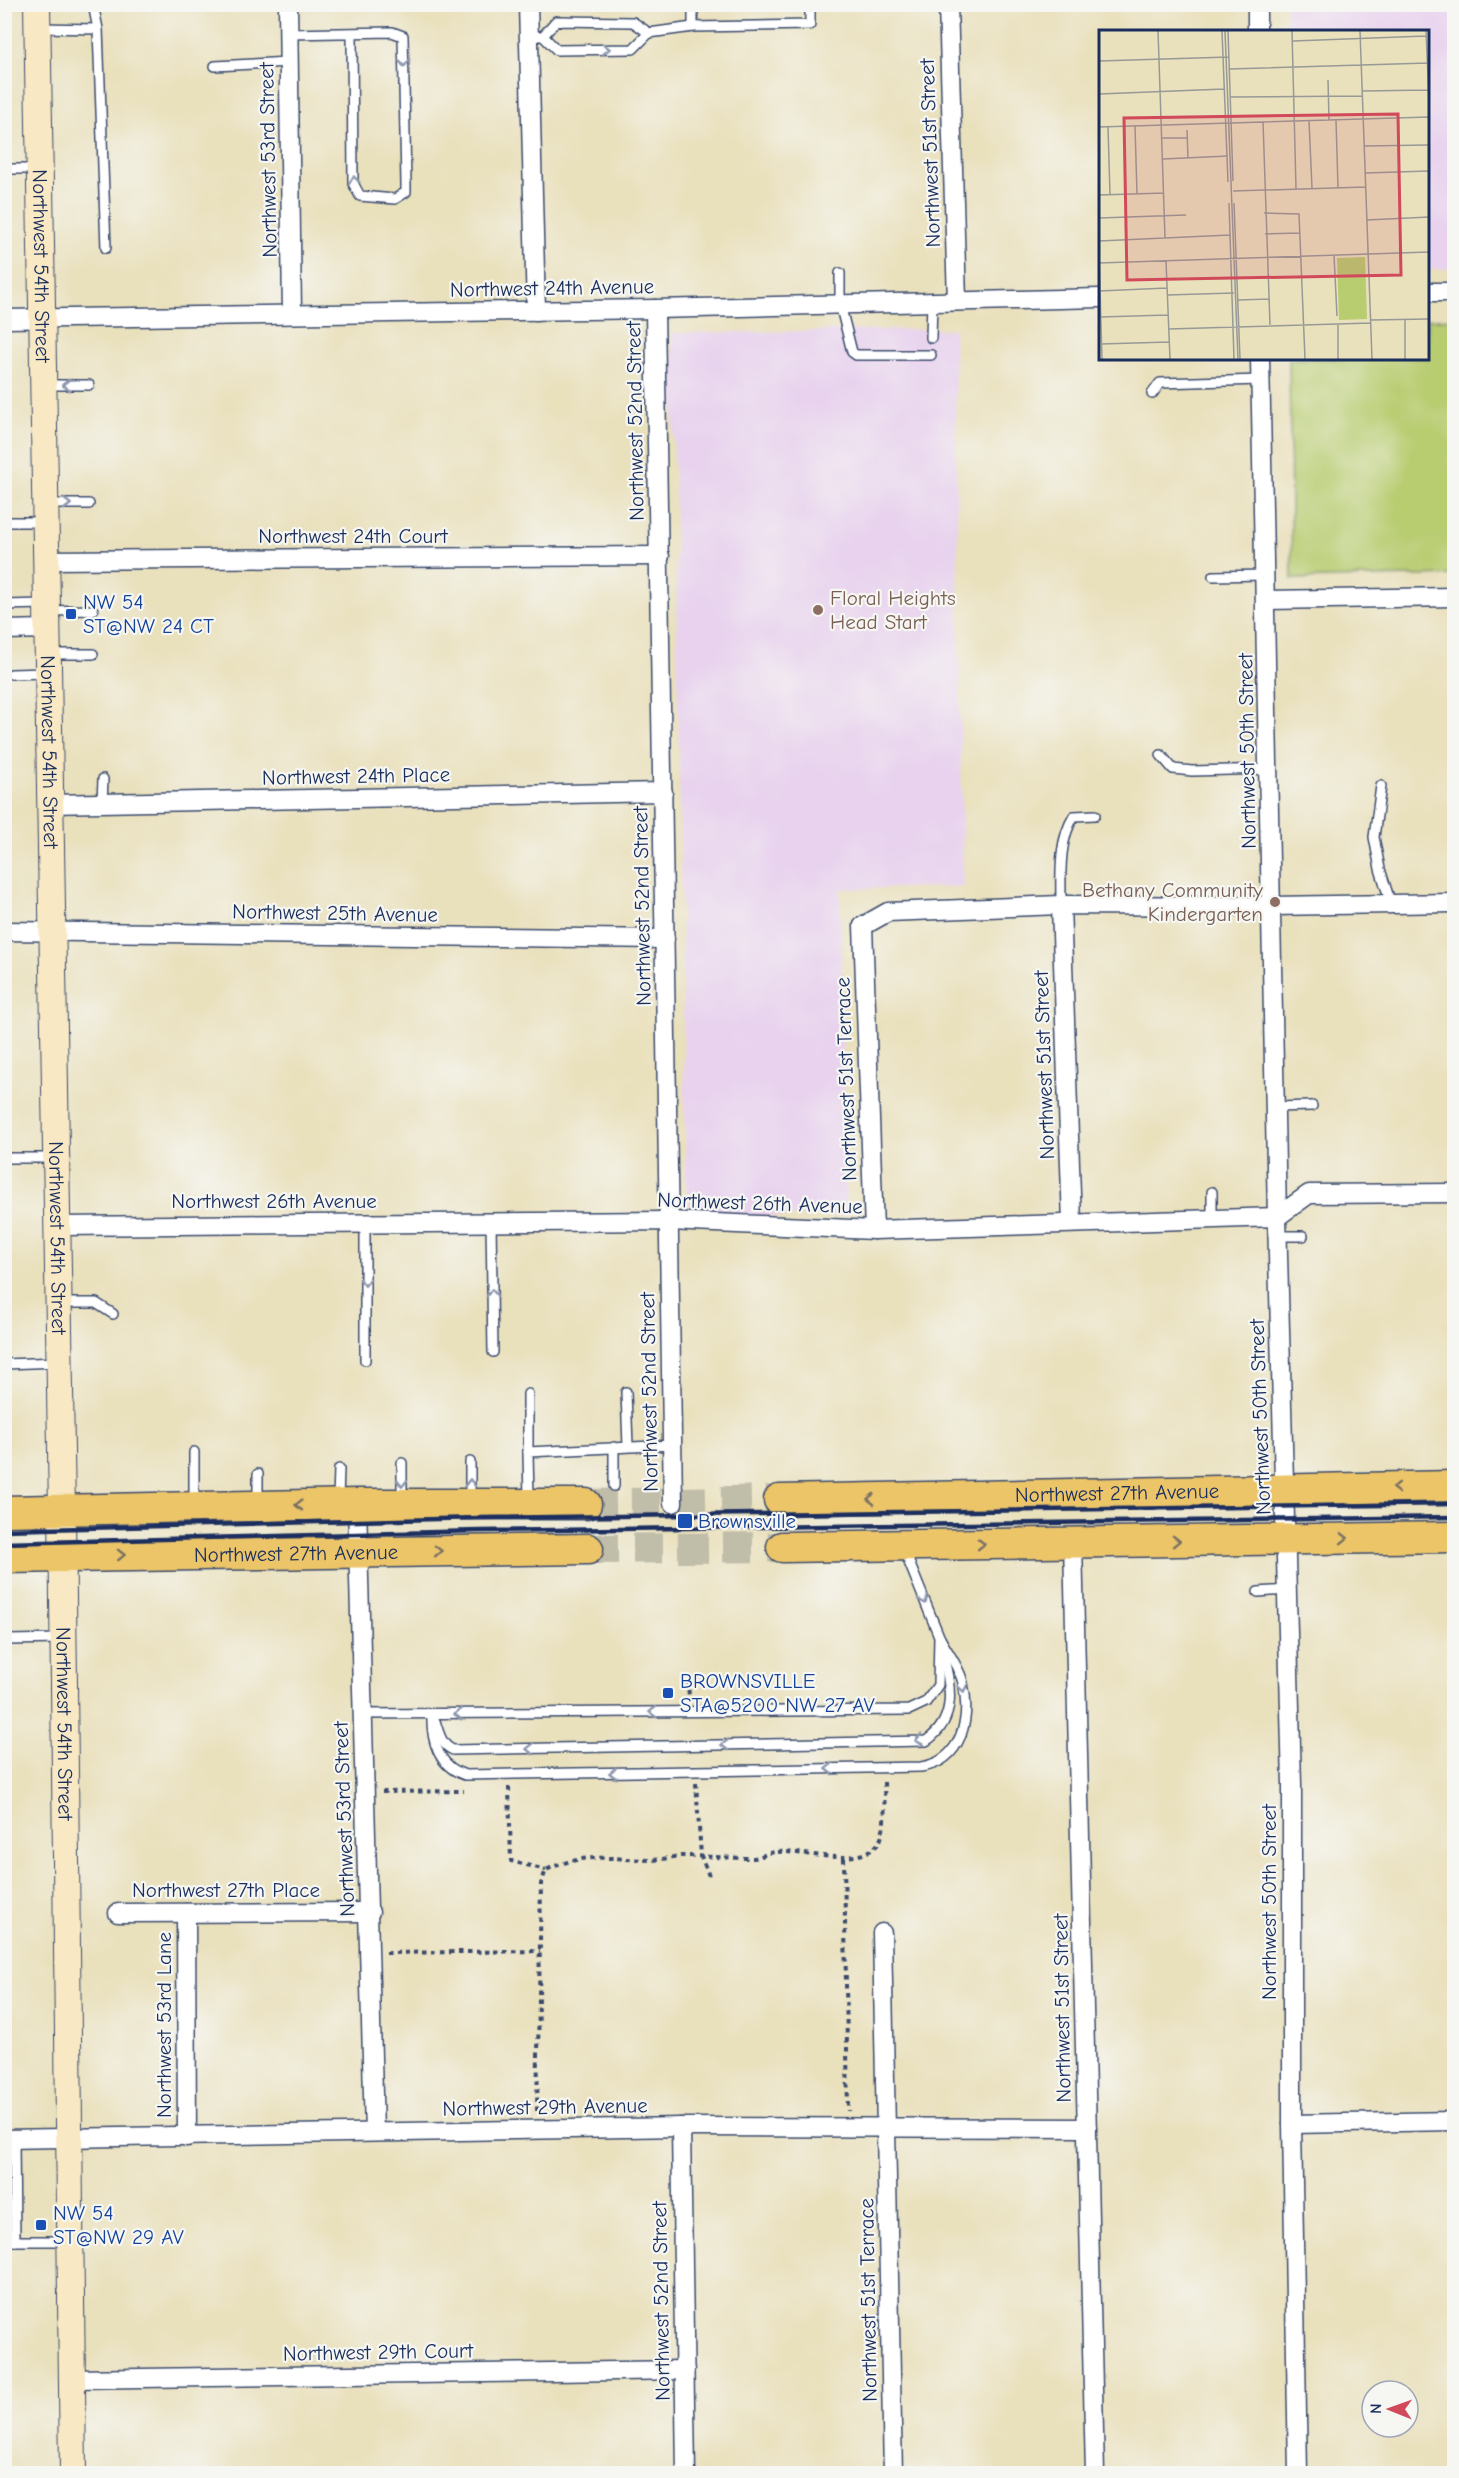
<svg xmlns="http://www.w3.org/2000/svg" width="1459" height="2478" font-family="'Comic Neue',sans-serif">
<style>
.built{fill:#e8d2ee}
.green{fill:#b8cc70;stroke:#6a7e67;stroke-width:1.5}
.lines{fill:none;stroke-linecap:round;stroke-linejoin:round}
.primary-tunnel{stroke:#c0bda9;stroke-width:30;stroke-dasharray:30 15;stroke-linecap:butt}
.service-casing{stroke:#3a4a6c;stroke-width:12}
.minor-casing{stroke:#3a4a6c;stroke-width:21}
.secondary-casing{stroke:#3a4a6c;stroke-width:28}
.primary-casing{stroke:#3a4a6c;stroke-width:33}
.path{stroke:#3a4a6c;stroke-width:4;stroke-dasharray:4.5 4.5;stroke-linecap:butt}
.service{stroke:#fff;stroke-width:9}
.minor{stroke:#fff;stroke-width:18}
.secondary{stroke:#f8e8c3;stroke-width:26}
.primary{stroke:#edc569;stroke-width:30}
.rail{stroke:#1b2f5e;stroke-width:4.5}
.oneway{stroke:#8d97ae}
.oneway2{stroke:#797263}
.education-dot{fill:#8d6e63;stroke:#f6f6f2;stroke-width:2}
.transit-dot{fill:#1a4fb4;stroke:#f6f6f2;stroke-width:2}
.labels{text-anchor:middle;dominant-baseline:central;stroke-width:4.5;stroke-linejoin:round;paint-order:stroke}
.street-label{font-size:21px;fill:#1b2f5e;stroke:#f6f6f2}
.education-label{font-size:21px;fill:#785e54;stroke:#f6f6f2;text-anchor:start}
.transit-label{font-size:21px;fill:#164399;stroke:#f6f6f2;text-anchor:start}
.inset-road{fill:none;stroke:#979996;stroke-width:1.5}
.view{fill:#d1495b;fill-opacity:0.15;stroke:#d1495b;stroke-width:3}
.inset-edge{fill:none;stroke:#1b2f5e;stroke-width:3}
</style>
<rect width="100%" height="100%" fill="#f6f6f2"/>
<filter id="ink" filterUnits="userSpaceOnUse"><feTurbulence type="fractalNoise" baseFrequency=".0167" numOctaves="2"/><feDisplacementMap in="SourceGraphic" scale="12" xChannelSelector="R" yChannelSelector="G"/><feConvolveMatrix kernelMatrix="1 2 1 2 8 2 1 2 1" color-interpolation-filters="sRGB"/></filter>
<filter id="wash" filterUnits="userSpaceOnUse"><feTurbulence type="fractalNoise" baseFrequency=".008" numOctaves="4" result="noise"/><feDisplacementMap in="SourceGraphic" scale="24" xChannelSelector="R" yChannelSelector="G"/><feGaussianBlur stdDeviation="1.35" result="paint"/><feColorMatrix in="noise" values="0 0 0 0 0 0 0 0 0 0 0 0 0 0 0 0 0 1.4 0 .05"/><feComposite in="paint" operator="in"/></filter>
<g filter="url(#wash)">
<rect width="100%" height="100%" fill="#e9e0bc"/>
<g class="built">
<path d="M 1286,5 L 1454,5 L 1454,269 L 1428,269 L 1428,32 L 1286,31 Z"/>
<path d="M 954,329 L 963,887 L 840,889 L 846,1215 L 708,1218 L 691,1208 L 686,1188 L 672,333 Z"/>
</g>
<path class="green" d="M 1428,319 L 1454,319 L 1454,575 L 1292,579 L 1289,359 L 1428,358 Z"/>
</g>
<g filter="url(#ink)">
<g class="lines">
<g class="primary-tunnel">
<path d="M 586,1504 L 779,1500"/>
<path d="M 588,1549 L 782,1547"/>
</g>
<g class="service-casing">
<g id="service">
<path d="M 93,4 L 98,29 L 106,248"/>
<path d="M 693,4 L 693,27 L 810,25 L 810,4"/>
<path d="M 38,28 L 98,29"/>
<path d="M 288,34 L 392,32 L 403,36 L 406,184 L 406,192 L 395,199 L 360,196 L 353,183 L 352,33"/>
<path d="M 528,36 L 543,36 L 557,50 L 633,49 L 649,33 L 693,27"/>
<path d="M 543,36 L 556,21 L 633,22 L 649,33"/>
<path d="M 215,66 L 289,62"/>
<path d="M 4,169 L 37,169"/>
<path d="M 840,273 L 840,304 L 852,352 L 856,355 L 931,355"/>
<path d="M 931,338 L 932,301"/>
<path d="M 46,385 L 89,385"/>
<path d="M 1152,394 L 1160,383 L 1261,380"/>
<path d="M 48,504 L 89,504"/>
<path d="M 4,522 L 43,522"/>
<path d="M 1213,576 L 1265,575"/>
<path d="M 4,605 L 44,604"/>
<path d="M 48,611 L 93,610"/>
<path d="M 50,654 L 93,654"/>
<path d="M 11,674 L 46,673"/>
<path d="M 1161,755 L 1173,769 L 1192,771 L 1270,769"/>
<path d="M 1381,786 L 1374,837 L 1380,869 L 1391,904"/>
<path d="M 102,803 L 103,779"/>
<path d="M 1061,905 C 1061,875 1058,842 1074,816 L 1095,815"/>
<path d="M 1276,1107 L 1312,1106"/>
<path d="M 4,1158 L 53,1158"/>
<path d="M 1212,1192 L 1212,1219"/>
<path d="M 491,1222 L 493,1352"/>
<path d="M 365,1223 L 365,1360"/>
<path d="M 1277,1236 L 1303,1236"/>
<path d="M 62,1303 L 96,1303 L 113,1314"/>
<path d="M 4,1364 L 59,1362"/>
<path d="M 626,1392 L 628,1446"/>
<path d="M 528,1394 L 528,1452"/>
<path d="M 194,1452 L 194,1502"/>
<path d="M 470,1462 L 470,1501"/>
<path d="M 614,1486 L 614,1447"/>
<path d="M 338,1499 L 339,1469"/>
<path d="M 402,1500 L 402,1463"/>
<path d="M 529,1500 L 528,1452 L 673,1445"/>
<path d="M 258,1502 L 258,1474"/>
<path d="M 1258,1592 L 1287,1590"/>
<path d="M 8,1640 L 62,1639"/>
<path d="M 364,1714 L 909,1710 L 926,1702 L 938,1685 L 939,1636 L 904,1550"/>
<path d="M 432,1714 C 431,1740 438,1766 465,1775 L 921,1767 C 962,1761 971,1719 963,1683 C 960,1668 947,1652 940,1638"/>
<path d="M 435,1721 C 439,1733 441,1745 453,1750 L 926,1741 C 959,1719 950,1683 942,1650"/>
<path d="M 14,2138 L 15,2241"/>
<path d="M 4,2241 L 67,2241"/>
</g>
</g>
<g class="minor-casing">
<g id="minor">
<path d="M 288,4 L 292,314"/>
<path d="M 528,4 L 536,311"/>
<path d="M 948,4 L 957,301"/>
<path d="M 1257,4 L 1257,32"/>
<path d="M 1428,292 L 1454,292"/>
<path d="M 655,309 L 673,1503"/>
<path d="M 4,319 L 655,309 L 1100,298"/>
<path d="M 1260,358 L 1277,1217 L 1292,1785 L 1292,2124 L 1298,2474"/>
<path d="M 46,560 L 660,556"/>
<path d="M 1266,600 L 1454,597"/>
<path d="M 4,630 L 47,629"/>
<path d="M 50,804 L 663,792"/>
<path d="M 1061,905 L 1072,1223"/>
<path d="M 4,931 L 665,939"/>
<path d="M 57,1226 L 669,1221 L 874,1230 L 1277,1217 L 1309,1194 L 1454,1193"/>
<path d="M 874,1230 L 863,926 L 888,912 L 1061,905 L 1273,906 L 1454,903"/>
<path d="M 357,1504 L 374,2132"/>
<path d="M 1073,1542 L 1095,2474"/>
<path d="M 118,1913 L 370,1912"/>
<path d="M 186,1913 L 187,2137"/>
<path d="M 882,1933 L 893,2474"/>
<path d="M 1292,2124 L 1454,2121"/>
<path d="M 681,2127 L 686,2474"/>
<path d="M 4,2139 L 681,2127 L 1087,2128"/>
<path d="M 72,2379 L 685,2370"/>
</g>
</g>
<g class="secondary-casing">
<g id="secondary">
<path id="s1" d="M 37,4 L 62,1510 L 73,2474"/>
</g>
</g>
<g class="primary-casing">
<g id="primary">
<path id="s2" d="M 779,1500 L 1454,1486"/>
<path d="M 4,1511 L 357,1504 L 586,1504"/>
<path d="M 782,1547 L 1454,1537"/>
<path id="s3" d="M 4,1558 L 588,1549"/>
</g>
</g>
<g class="path">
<path d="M 688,1681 L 689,1698"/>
<path d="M 696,1783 L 701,1856 L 709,1876"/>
<path d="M 509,1787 L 511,1861 L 546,1870"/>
<path d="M 382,1792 L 464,1791"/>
<path d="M 844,1858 L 848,2111"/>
<path d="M 386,1953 L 540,1951"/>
<path d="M 537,2111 L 541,1884 L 546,1870 C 585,1852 609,1859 649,1860 C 660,1860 671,1857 681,1856 C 704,1856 727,1858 750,1858 C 759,1859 767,1852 776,1852 C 804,1850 857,1869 878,1844 C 887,1833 884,1795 884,1781"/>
</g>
<use href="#service" class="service"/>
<use href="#minor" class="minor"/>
<use href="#secondary" class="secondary"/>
<use href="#primary" class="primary"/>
<g class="rail">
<path d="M 4,1530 L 478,1518 L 1454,1504"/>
<path d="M 4,1543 L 478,1531 L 1454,1517"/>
</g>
</g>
<defs><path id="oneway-chevron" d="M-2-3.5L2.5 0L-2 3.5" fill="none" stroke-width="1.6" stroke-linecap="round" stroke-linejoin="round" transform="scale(1.5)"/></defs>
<g class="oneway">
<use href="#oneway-chevron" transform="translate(606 49) rotate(-1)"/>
<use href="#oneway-chevron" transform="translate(404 63) rotate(90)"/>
<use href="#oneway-chevron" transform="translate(354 180) rotate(-98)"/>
<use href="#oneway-chevron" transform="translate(66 385) rotate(180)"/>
<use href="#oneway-chevron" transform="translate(67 504)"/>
<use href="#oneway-chevron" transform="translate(365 1282) rotate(90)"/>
<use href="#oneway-chevron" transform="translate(492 1293) rotate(-91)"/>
<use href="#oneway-chevron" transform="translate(402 1483) rotate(91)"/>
<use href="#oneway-chevron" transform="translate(470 1483) rotate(-90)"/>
<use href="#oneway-chevron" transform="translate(924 1600) rotate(68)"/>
<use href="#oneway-chevron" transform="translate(963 1688) rotate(80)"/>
<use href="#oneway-chevron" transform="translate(653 1712) rotate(179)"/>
<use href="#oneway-chevron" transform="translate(458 1714) rotate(179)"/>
<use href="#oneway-chevron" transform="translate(919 1740) rotate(170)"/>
<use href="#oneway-chevron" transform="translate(725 1745) rotate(179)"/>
<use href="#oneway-chevron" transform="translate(530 1749) rotate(179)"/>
<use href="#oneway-chevron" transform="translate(829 1769) rotate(179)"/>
<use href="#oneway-chevron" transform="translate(613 1773) rotate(179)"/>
</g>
<g class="oneway2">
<use href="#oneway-chevron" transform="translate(1396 1488) rotate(179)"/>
<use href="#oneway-chevron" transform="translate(871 1499) rotate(179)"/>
<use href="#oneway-chevron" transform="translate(299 1505) rotate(179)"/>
<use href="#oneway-chevron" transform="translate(1344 1538) rotate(-1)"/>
<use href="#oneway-chevron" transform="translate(1176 1541) rotate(-1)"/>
<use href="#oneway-chevron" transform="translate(981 1544) rotate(-1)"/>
<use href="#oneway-chevron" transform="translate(438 1551) rotate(-1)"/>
<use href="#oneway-chevron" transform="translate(121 1555) rotate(-1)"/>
</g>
</g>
<g class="education-dot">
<circle cx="818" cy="610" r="6"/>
<circle cx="1275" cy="902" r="6"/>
</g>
<g class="transit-dot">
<rect x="65" y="608" width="12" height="12" rx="3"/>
<rect x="677" y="1513" width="16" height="16" rx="3"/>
<rect x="662" y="1687" width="12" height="12" rx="3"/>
<rect x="35" y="2219" width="12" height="12" rx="3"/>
</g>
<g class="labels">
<g class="street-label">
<text transform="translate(930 153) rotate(-92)">Northwest 51st Street</text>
<text transform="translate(268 160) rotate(-91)">Northwest 53rd Street</text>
<text stroke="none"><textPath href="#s1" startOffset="262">Northwest 54th Street</textPath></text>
<text transform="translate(552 288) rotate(-1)">Northwest 24th Avenue</text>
<text transform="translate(635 421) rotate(-91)">Northwest 52nd Street</text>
<text x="353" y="536">Northwest 24th Court</text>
<text transform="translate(1247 751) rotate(-91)">Northwest 50th Street</text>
<text stroke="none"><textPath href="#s1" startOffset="748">Northwest 54th Street</textPath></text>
<text transform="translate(356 776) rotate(-1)">Northwest 24th Place</text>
<text transform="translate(642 906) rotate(-91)">Northwest 52nd Street</text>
<text transform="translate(335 913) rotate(1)">Northwest 25th Avenue</text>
<text transform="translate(1044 1065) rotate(-92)">Northwest 51st Street</text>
<text transform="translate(846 1079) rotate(-92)">Northwest 51st Terrace</text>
<text x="274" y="1201">Northwest 26th Avenue</text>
<text transform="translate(760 1203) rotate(2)">Northwest 26th Avenue</text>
<text stroke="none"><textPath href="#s1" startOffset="1234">Northwest 54th Street</textPath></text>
<text transform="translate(649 1392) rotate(-91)">Northwest 52nd Street</text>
<text transform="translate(1260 1417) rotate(-92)">Northwest 50th Street</text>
<text stroke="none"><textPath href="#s2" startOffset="338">Northwest 27th Avenue</textPath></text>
<text stroke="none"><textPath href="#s3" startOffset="292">Northwest 27th Avenue</textPath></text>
<text stroke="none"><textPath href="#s1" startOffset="1720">Northwest 54th Street</textPath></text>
<text transform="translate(344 1819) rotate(-92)">Northwest 53rd Street</text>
<text x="226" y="1890">Northwest 27th Place</text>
<text transform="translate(1269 1902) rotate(-90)">Northwest 50th Street</text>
<text transform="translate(1062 2008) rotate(-91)">Northwest 51st Street</text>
<text transform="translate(164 2025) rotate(-90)">Northwest 53rd Lane</text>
<text transform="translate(545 2107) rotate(-1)">Northwest 29th Avenue</text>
<text transform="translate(868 2300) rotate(-91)">Northwest 51st Terrace</text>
<text transform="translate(661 2301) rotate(-91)">Northwest 52nd Street</text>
<text transform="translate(378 2352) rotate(-1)">Northwest 29th Court</text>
</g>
<g class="education-label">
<text x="830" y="598">Floral Heights<tspan x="830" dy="24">Head Start</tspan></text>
<text x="1263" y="890" text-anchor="end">Bethany Community<tspan x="1263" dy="24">Kindergarten</tspan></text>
</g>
<g class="transit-label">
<text x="83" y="602">NW 54<tspan x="83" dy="24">ST@NW 24 CT</tspan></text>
<text x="698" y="1521">Brownsville</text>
<text x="680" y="1681">BROWNSVILLE<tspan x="680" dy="24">STA@5200 NW 27 AV</tspan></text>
<text x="53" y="2213">NW 54<tspan x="53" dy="24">ST@NW 29 AV</tspan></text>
</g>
</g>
<g transform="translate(1099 30)">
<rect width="330" height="330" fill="#e9e0bc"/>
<path d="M 266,227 L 268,289 L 240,290 L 238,228 Z" fill="#b8cc70"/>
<path class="inset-road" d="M 59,1 L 66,208M 123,1 L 129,152M 126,1 L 139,329M 129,1 L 134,151M 193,1 L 197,159M 261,1 L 273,329M 327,1 L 330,72M 194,11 L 327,6M 0,31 L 130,27M 130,39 L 329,33M 229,50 L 230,90M 263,61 L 330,60M 0,64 L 125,59M 131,67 L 263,66M 237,90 L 239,158M 210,91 L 213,158M 164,92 L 171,295M 36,96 L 38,164M 0,97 L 330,87M 9,97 L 11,165M 88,100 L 89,128M 63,108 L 88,108M 265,116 L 330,115M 64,129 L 129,126M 266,143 L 330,141M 134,161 L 266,157M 0,165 L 65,163M 130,173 L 135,329M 135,173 L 141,329M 165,183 L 200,184 L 206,329M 0,188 L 87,185M 268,190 L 330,187M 166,204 L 201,203M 0,211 L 131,205M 0,224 L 3,329M 235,225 L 238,286M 67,231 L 71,329M 0,233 L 330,222M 0,261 L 68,258M 68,265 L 135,263M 139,270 L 170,269M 1,287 L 69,285M 306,289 L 306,329M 271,290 L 330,289M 239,294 L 239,329M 69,299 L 272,293M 2,314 L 70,312"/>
<path class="view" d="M 299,84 L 302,245 L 28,250 L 25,88 Z"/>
<rect width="330" height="330" class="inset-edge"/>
</g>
<rect width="1459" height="2478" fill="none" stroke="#f6f6f2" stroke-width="24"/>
<g transform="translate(1390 2409) rotate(271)"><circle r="28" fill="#f6f6f2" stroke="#9ea6b7" stroke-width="1.5"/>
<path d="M0-4.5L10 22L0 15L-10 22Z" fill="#d1495b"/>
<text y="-9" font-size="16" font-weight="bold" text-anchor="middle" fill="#1b2f5e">N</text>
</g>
</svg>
